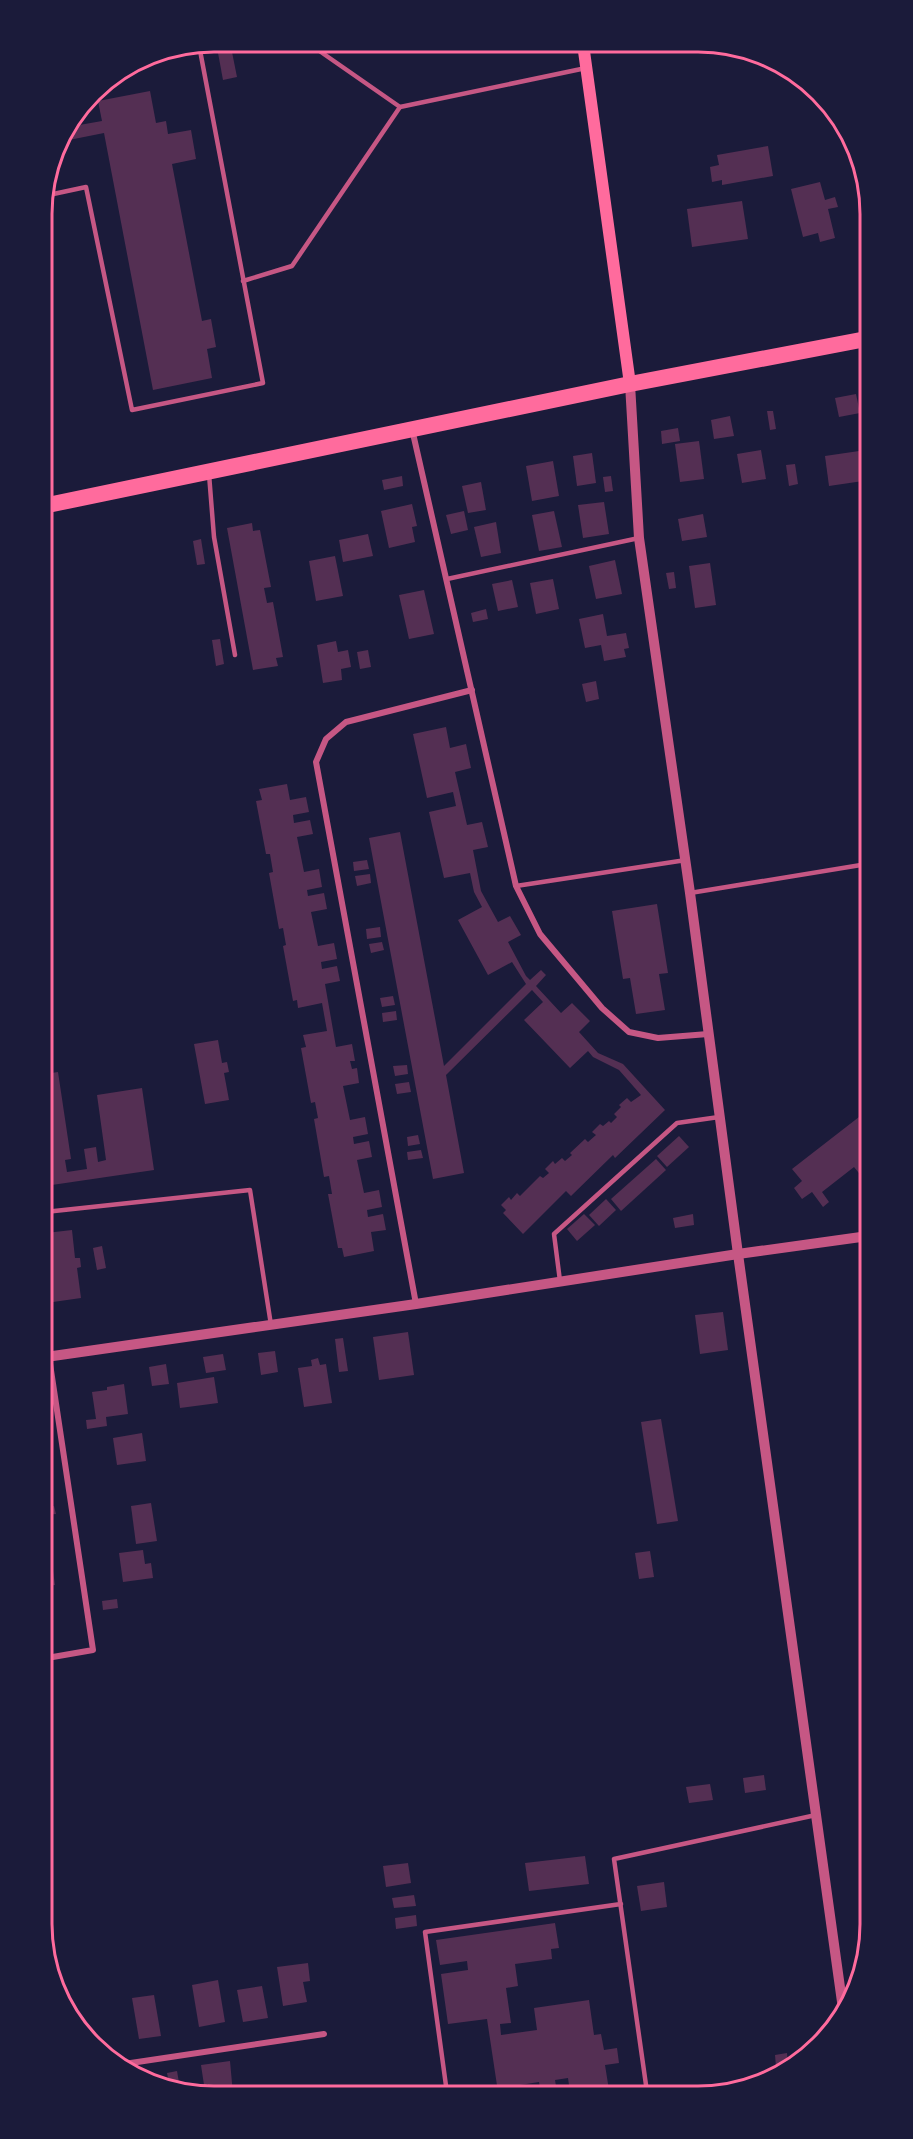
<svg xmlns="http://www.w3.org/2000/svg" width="913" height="2139" font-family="Cabin,sans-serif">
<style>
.building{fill:#542f53}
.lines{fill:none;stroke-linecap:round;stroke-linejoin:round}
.service{stroke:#c65784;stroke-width:4.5}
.minor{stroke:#c65784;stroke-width:6}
.tertiary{stroke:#c65784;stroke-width:10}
.secondary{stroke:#ff6b9d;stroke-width:12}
.trunk{stroke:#ff6b9d;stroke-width:16}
.rim{fill:none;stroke:#ff6b9d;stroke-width:3}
</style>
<rect width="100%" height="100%" fill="#1b1b3a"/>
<g class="building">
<path d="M 216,42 L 230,42 L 237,77 L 223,80 Z"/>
<path d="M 145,57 L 146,67 L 122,72 L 122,71 Z"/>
<path d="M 150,91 L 156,123 L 166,121 L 168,134 L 191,130 L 196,159 L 172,164 L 202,321 L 211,319 L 216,347 L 207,349 L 212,378 L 153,390 L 104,133 L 59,142 L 68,127 L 102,121 L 98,101 Z"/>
<path d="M 768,146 L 773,176 L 722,185 L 722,180 L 712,182 L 710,167 L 719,165 L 717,155 Z"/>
<path d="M 820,182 L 825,200 L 835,197 L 838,207 L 828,209 L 835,238 L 820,242 L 818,233 L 803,237 L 791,189 Z"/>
<path d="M 742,201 L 748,239 L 692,247 L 687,209 Z"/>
<path d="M 856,394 L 860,413 L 839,417 L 835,398 Z"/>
<path d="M 767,411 L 773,411 L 776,429 L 770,430 Z"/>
<path d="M 730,416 L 734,436 L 714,439 L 711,420 Z"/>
<path d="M 678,428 L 680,441 L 662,444 L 661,431 Z"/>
<path d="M 699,441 L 704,479 L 680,482 L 675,444 Z"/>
<path d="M 761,450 L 766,479 L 742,483 L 737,454 Z"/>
<path d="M 859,451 L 863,481 L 829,486 L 825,456 Z"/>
<path d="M 592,453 L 596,483 L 577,486 L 573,456 Z"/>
<path d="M 553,461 L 559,496 L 532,501 L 526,466 Z"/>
<path d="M 795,464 L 798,484 L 789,486 L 786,465 Z"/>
<path d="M 402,476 L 403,486 L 384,490 L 382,480 Z"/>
<path d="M 611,476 L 613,491 L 605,492 L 603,477 Z"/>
<path d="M 481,482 L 486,510 L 468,513 L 462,486 Z"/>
<path d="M 604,502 L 609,534 L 583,538 L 578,505 Z"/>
<path d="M 412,504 L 417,526 L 412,527 L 415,542 L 389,548 L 381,511 Z"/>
<path d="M 464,511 L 468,530 L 451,534 L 446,515 Z"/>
<path d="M 554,511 L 562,547 L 539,551 L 532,515 Z"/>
<path d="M 703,514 L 707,537 L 682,541 L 678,519 Z"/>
<path d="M 496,522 L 501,553 L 481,557 L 474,527 Z"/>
<path d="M 252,523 L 253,531 L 260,530 L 271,587 L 264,588 L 267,603 L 273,602 L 283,657 L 276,658 L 278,666 L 253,670 L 227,528 Z"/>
<path d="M 368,534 L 373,556 L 343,562 L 339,540 Z"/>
<path d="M 201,539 L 205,564 L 197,565 L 193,541 Z"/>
<path d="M 335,556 L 343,596 L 316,601 L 309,561 Z"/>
<path d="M 615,560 L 622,594 L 596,599 L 589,566 Z"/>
<path d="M 710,563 L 716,605 L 695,608 L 689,566 Z"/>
<path d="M 674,572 L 676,588 L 669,589 L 666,573 Z"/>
<path d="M 553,579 L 559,609 L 536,614 L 530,583 Z"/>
<path d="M 512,580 L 518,607 L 498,611 L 492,584 Z"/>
<path d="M 424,590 L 434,634 L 409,639 L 399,595 Z"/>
<path d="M 486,609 L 488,619 L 473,622 L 471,613 Z"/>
<path d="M 603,614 L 607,636 L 626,633 L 629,648 L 624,649 L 626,657 L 604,661 L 601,645 L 585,648 L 579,619 Z"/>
<path d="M 220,639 L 224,664 L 216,666 L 212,640 Z"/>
<path d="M 336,641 L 338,652 L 348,650 L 351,667 L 341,669 L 342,680 L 323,683 L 317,645 Z"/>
<path d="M 368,650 L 371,667 L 360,669 L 357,652 Z"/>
<path d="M 596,681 L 599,699 L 586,702 L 582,684 Z"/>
<path d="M 446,727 L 450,748 L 466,744 L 471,768 L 455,772 L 467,825 L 482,822 L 488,847 L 473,850 L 481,891 L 498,922 L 510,916 L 521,935 L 508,942 L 526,976 L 530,980 L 541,970 L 546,975 L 536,986 L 561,1013 L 572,1003 L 590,1021 L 579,1032 L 598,1053 L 623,1064 L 665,1110 L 615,1158 L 613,1155 L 571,1196 L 566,1191 L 523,1234 L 503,1213 L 506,1210 L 501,1205 L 509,1197 L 511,1200 L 517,1193 L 520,1196 L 540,1176 L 543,1178 L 549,1173 L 545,1169 L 553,1161 L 555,1164 L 562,1158 L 565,1161 L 572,1155 L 570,1153 L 585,1139 L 588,1142 L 596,1135 L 592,1132 L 600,1124 L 603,1126 L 609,1121 L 611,1123 L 617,1117 L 614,1114 L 621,1107 L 619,1105 L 627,1098 L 631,1102 L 641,1095 L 619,1070 L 593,1057 L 588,1051 L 570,1068 L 524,1020 L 543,1002 L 532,990 L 446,1075 L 464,1173 L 433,1179 L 369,838 L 400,832 L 444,1066 L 526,984 L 512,962 L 488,975 L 458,920 L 482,907 L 474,892 L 470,873 L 444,878 L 429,812 L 456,806 L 453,792 L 427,798 L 413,734 Z"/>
<path d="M 287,784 L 290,800 L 306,797 L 309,812 L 293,815 L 294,823 L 310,820 L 313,834 L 297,837 L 304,872 L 319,869 L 322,887 L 307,890 L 308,896 L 324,893 L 327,909 L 311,912 L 318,946 L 334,943 L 337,959 L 321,962 L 322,969 L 337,966 L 340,981 L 325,984 L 336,1047 L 352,1044 L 355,1061 L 350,1061 L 352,1069 L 357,1068 L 359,1083 L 343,1086 L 350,1120 L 365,1117 L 368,1134 L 353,1137 L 354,1144 L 369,1141 L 372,1157 L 357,1160 L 364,1193 L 379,1190 L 382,1207 L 367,1210 L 368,1217 L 383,1214 L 386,1230 L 371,1232 L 374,1251 L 344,1257 L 342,1248 L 338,1248 L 328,1194 L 332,1194 L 329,1176 L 324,1177 L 314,1119 L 318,1118 L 315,1102 L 311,1103 L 301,1048 L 306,1047 L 303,1035 L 327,1031 L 322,1003 L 298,1008 L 297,1000 L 293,1001 L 283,946 L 286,945 L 283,928 L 279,929 L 269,873 L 273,872 L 270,854 L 266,854 L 256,801 L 262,800 L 259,789 Z"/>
<path d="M 367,860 L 369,869 L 354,871 L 353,862 Z"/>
<path d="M 370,874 L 371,883 L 357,886 L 355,876 Z"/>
<path d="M 657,904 L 668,973 L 659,974 L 665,1010 L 636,1014 L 630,978 L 623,979 L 612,911 Z"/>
<path d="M 380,927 L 381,937 L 367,939 L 366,929 Z"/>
<path d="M 382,942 L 384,950 L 371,953 L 369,944 Z"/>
<path d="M 393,996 L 395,1005 L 382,1007 L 380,998 Z"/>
<path d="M 396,1011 L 397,1020 L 383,1022 L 382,1013 Z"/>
<path d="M 218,1040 L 222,1063 L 227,1062 L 229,1072 L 224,1073 L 229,1100 L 205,1104 L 194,1044 Z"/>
<path d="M 407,1065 L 408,1074 L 395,1076 L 393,1066 Z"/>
<path d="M 58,1072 L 71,1159 L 65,1160 L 67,1172 L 87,1169 L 84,1149 L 96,1147 L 98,1162 L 106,1160 L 97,1095 L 142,1088 L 154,1170 L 45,1186 L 45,1074 Z"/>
<path d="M 409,1082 L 411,1092 L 397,1094 L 395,1084 Z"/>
<path d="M 868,1110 L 868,1182 L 867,1183 L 854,1167 L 822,1192 L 829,1202 L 823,1207 L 812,1192 L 802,1199 L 794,1188 L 802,1181 L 792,1169 Z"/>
<path d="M 418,1135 L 420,1144 L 408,1146 L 407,1137 Z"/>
<path d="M 679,1136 L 689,1147 L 667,1167 L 657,1156 Z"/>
<path d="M 421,1150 L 423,1158 L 408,1160 L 407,1152 Z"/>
<path d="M 656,1159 L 666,1170 L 621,1211 L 611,1199 Z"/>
<path d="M 606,1199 L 616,1210 L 599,1226 L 589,1215 Z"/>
<path d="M 584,1214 L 595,1225 L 577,1241 L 567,1229 Z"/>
<path d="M 693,1214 L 694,1225 L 675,1228 L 673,1218 Z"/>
<path d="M 72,1230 L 75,1258 L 80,1258 L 81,1267 L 77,1268 L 81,1298 L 53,1302 L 46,1233 Z"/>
<path d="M 102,1246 L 106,1268 L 97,1270 L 93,1248 Z"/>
<path d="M 723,1312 L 728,1350 L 700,1354 L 695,1315 Z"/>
<path d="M 408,1332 L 414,1375 L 379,1380 L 373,1337 Z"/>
<path d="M 343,1338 L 348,1371 L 339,1372 L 335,1339 Z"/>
<path d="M 275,1351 L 278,1372 L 261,1375 L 258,1353 Z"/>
<path d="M 223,1354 L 226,1370 L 206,1373 L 203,1357 Z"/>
<path d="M 318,1358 L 320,1365 L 326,1364 L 332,1403 L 304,1407 L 298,1368 L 312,1366 L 311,1360 Z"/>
<path d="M 166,1364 L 169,1384 L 152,1386 L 149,1367 Z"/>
<path d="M 214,1377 L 218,1403 L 180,1408 L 177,1383 Z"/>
<path d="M 124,1384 L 128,1414 L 106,1417 L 107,1426 L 87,1429 L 86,1420 L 96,1419 L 92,1392 L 107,1390 L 107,1387 Z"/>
<path d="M 661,1419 L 678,1521 L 657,1524 L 641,1422 Z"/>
<path d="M 142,1433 L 146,1461 L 117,1465 L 113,1438 Z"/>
<path d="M 151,1503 L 157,1541 L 136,1544 L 131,1506 Z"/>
<path d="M 54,1506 L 56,1514 L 46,1515 L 46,1508 Z"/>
<path d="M 143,1550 L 145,1564 L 151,1563 L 153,1578 L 123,1582 L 119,1553 Z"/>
<path d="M 650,1551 L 654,1577 L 639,1579 L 635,1553 Z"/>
<path d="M 52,1564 L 55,1585 L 47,1586 L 47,1565 Z"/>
<path d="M 117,1599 L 118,1608 L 103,1610 L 102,1601 Z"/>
<path d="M 764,1775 L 766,1790 L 745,1793 L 743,1778 Z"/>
<path d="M 710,1784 L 713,1800 L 689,1803 L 686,1787 Z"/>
<path d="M 585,1856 L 589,1884 L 529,1891 L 525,1863 Z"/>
<path d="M 408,1863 L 411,1883 L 386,1887 L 383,1866 Z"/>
<path d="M 664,1882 L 667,1907 L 641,1911 L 637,1886 Z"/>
<path d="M 414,1895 L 416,1906 L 394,1908 L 392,1898 Z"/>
<path d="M 416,1915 L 417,1926 L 396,1929 L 395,1918 Z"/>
<path d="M 555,1923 L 559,1948 L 551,1949 L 552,1959 L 515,1964 L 518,1986 L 506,1988 L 511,2023 L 500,2024 L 501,2035 L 537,2030 L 534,2008 L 589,2000 L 594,2035 L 601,2034 L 604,2050 L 617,2048 L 619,2063 L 605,2065 L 609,2090 L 602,2092 L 570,2092 L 568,2078 L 555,2080 L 556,2086 L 540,2088 L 539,2082 L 520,2085 L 521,2092 L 498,2092 L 487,2019 L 448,2024 L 441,1974 L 468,1970 L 467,1961 L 440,1965 L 436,1940 Z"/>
<path d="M 308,1963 L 310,1981 L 303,1982 L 307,2002 L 283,2006 L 277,1967 Z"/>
<path d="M 218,1980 L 225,2022 L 199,2027 L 192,1985 Z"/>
<path d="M 262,1986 L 268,2018 L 243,2022 L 237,1990 Z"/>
<path d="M 154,1995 L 161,2036 L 139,2039 L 132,1998 Z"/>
<path d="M 787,2053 L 788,2065 L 776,2067 L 775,2055 Z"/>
<path d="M 230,2061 L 233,2094 L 209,2094 L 208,2084 L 204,2085 L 201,2065 Z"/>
<path d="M 177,2071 L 181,2094 L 170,2088 L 167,2073 Z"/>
</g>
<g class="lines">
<g class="service">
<path d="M 308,43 L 400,107 L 586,68"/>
<path d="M 44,196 L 86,187 L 132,410 L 263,383 L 199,45"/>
<path d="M 243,281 L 292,266 L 400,107"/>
<path d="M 209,474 L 214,537 L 235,655"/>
<path d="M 447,579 L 639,538"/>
<path d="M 516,886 L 686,860"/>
<path d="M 690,893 L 867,864"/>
<path d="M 45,1212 L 250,1190 L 271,1325"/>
<path d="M 560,1281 L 554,1234 L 677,1123 L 719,1117"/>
<path d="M 647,2092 L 614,1859 L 816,1815"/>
<path d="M 447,2093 L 425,1932 L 621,1904"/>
</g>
<g class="minor">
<path d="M 412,429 L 516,886 L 540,934 L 602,1008 L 629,1032 L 658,1038 L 708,1034"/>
<path d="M 416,1304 L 316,762 L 326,739 L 346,722 L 472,690"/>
<path d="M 47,1658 L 93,1650 L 49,1357"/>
<path d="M 124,2064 L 324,2034"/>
</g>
<g class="tertiary">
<path d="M 630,384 L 639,538 L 690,893 L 738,1254 L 843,2009"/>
<path d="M 46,1357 L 416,1304 L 738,1254 L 868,1236"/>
</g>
<path class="secondary" d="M 583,44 L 630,384"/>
<path class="trunk" d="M 43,506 L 630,384 L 866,339"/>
</g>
<path d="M0 0H913V2139H0ZM214 52H698A162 162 0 0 1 860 214V1924A162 162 0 0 1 698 2086H214A162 162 0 0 1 52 1924V214A162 162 0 0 1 214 52Z" fill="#1b1b3a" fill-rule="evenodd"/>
<path class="rim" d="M214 52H698A162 162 0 0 1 860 214V1924A162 162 0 0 1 698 2086H214A162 162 0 0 1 52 1924V214A162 162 0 0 1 214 52Z"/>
</svg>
